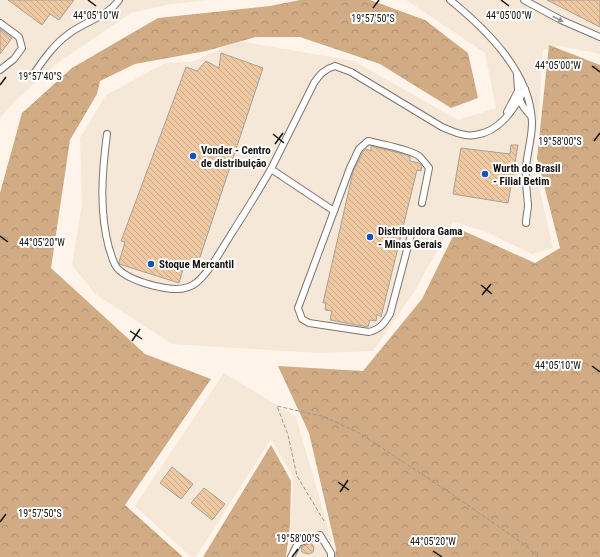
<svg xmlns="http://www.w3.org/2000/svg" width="600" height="557" font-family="'Roboto Condensed',sans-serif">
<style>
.built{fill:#f6e8d8}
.forest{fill:url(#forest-crowns)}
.building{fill:url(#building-back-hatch);stroke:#aaa198}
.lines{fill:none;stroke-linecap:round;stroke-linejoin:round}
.minor-casing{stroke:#7c746b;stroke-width:8}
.path{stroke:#9f9890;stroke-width:1;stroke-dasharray:4 2;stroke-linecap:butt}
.minor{stroke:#fff;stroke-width:6}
.oneway{fill:#979593}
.ticks{fill:none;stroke:#171410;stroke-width:1.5}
.poi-dot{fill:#1353be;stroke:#fff;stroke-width:1.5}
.labels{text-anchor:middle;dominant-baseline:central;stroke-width:4;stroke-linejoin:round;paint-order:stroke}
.poi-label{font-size:11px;font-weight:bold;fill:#171410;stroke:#fff;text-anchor:start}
.ticks-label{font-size:10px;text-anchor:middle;fill:#171410;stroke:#fff;stroke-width:4;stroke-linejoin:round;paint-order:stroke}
</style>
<defs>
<pattern id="forest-crowns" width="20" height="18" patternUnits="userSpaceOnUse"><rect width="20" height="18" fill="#d0ab84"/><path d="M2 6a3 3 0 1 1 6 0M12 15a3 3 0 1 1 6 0" fill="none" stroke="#b29271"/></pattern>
<pattern id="building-back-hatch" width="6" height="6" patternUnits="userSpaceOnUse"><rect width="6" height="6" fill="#eec8a0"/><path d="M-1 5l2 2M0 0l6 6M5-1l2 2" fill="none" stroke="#cbab89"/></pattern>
</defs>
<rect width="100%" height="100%" fill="#fef4ea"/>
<g class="built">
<path d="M 0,0 L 209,0 L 171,4 L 131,13 L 56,64 L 17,99 L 0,118 Z"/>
<path d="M 406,0 L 600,0 L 600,54 L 559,46 L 543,50 L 539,111 L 533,160 L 553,248 L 532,254 L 484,231 L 453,222 L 414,292 L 373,351 L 318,353 L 172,344 L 95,294 L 72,265 L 82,204 L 80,138 L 106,95 L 165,63 L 191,62 L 238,41 L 354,61 L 458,120 L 496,108 L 485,53 Z"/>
<path d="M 224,373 L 296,417 L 331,538 L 332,557 L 289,557 L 293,477 L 271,439 L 196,557 L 191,557 L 135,506 Z"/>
</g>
<g class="forest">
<path d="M 300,0 L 370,0 L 425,20 L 468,53 L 478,98 L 451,108 L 380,64 L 300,37 L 256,37 L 206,51 L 135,64 L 100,81 L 97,94 L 70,140 L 51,268 L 145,354 L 211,379 L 125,505 L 183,557 L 0,557 L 0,193 L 22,113 L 72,68 L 158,18 L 270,6 Z"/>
<path d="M 549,45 L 600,65 L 600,557 L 335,557 L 336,549 L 309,433 L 278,366 L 363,371 L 422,299 L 457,228 L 535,263 L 560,248 L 537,158 Z"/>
<path d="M 271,445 L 291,481 L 290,525 L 286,557 L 203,557 Z"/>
</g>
<g class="building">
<path d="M 8,0 L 74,0 L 59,20 L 50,14 L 42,25 Z"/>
<path d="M 547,0 L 600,0 L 600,27 Z"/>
<path d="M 0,29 L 12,38 L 0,54 Z"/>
<path d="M 221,53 L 263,68 L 197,266 L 185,262 L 179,283 L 119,264 L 119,262 L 125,242 L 121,241 L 186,67 L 197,71 L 206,61 L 219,68 Z"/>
<path d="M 511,145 L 518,145 L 508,203 L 453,194 L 461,148 L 510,154 Z"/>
<path d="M 371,146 L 407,155 L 410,157 L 410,161 L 419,163 L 422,166 L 421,171 L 417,170 L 381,317 L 377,314 L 376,321 L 370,320 L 368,327 L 330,320 L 332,311 L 325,310 L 326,303 L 323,303 L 353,172 L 363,152 L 366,149 L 371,151 Z"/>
<path d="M 172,467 L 193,484 L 181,499 L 160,483 Z"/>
<path d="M 204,488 L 225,504 L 212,520 L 191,503 Z"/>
<path d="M 311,543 L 314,547 L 313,552 L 309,554 L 304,553 L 302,552 L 301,547 Z"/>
</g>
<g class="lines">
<g class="minor-casing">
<g id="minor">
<path d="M 450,0 C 487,30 531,73 532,123 C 532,138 527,153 526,168 C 525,181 527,192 528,205 C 528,210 526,217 526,223"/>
<path d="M 524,0 L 561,20 L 600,37"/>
<path d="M 0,23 L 19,37 L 22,48 L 14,59 L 0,70"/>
<path d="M 33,75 C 44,59 54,44 70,33 C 86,21 107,17 119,0"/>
<path d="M 517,76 C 519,96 516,100 531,116"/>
<path d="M 507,112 L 517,93"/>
<path d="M 107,134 C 102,172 99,211 109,248 C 112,256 113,265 119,270 C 129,279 143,283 155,286 C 168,289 184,292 196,283 C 210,271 220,252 230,236 C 244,214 258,192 271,169"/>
<path d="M 334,211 L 271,169 L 314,83 C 320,74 325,69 335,66 L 351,72 L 442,127 C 452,131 464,137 475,135 C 500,132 514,109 525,89"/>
<path d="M 412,231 L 390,314 C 384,324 380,329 369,332 L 309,323 L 302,319 L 298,308 L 350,168 L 359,149 L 368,141 C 382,144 408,149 419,156 C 423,160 426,164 429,168 L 422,203"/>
<path d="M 291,557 L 298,543 L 320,535 L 331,553 L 331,557"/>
</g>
</g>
<path class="path" d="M 324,521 L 297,476 L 288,435 L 277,406 L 325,417 L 359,433 L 446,490 L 525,545 L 538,557"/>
<use href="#minor" class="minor"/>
</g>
<defs><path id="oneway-solid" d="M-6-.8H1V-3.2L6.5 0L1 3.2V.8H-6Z"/></defs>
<use class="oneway" href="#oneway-solid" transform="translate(558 19) rotate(27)"/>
<path class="ticks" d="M 88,0 L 96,6M 501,0 L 509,6M 373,8 L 379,0M 592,66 L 600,72M 0,85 L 6,77M 273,134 L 284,143M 594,141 L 600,133M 275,144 L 283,133M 0,236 L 8,242M 481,285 L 492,294M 482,295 L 491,284M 130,331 L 142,339M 132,341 L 140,329M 592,366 L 600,372M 338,482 L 349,490M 340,492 L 348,480M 0,522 L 6,514M 433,551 L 442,557M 292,557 L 298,549"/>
<g class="poi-dot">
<circle cx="193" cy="156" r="4"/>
<circle cx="485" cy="174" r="4"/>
<circle cx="370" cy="237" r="4"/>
<circle cx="151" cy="264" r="4"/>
</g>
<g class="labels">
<g class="poi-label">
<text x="201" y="150">Vonder - Centro<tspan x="201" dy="13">de distribuição</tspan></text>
<text x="493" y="168">Wurth do Brasil<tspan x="493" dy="13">- Filial Betim</tspan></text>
<text x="378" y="231">Distribuidora Gama<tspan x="378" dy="13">- Minas Gerais</tspan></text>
<text x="159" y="264">Stoque Mercantil</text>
</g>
</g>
<g class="ticks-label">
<text x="96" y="19">44°05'10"W</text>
<text x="509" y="19">44°05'00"W</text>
<text x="373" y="22">19°57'50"S</text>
<text x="558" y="69">44°05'00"W</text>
<text x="40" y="80">19°57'40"S</text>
<text x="560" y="145">19°58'00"S</text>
<text x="42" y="246">44°05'20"W</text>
<text x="558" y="369">44°05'10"W</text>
<text x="40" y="517">19°57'50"S</text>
<text x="298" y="542">19°58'00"S</text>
<text x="433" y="545">44°05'20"W</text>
</g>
</svg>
